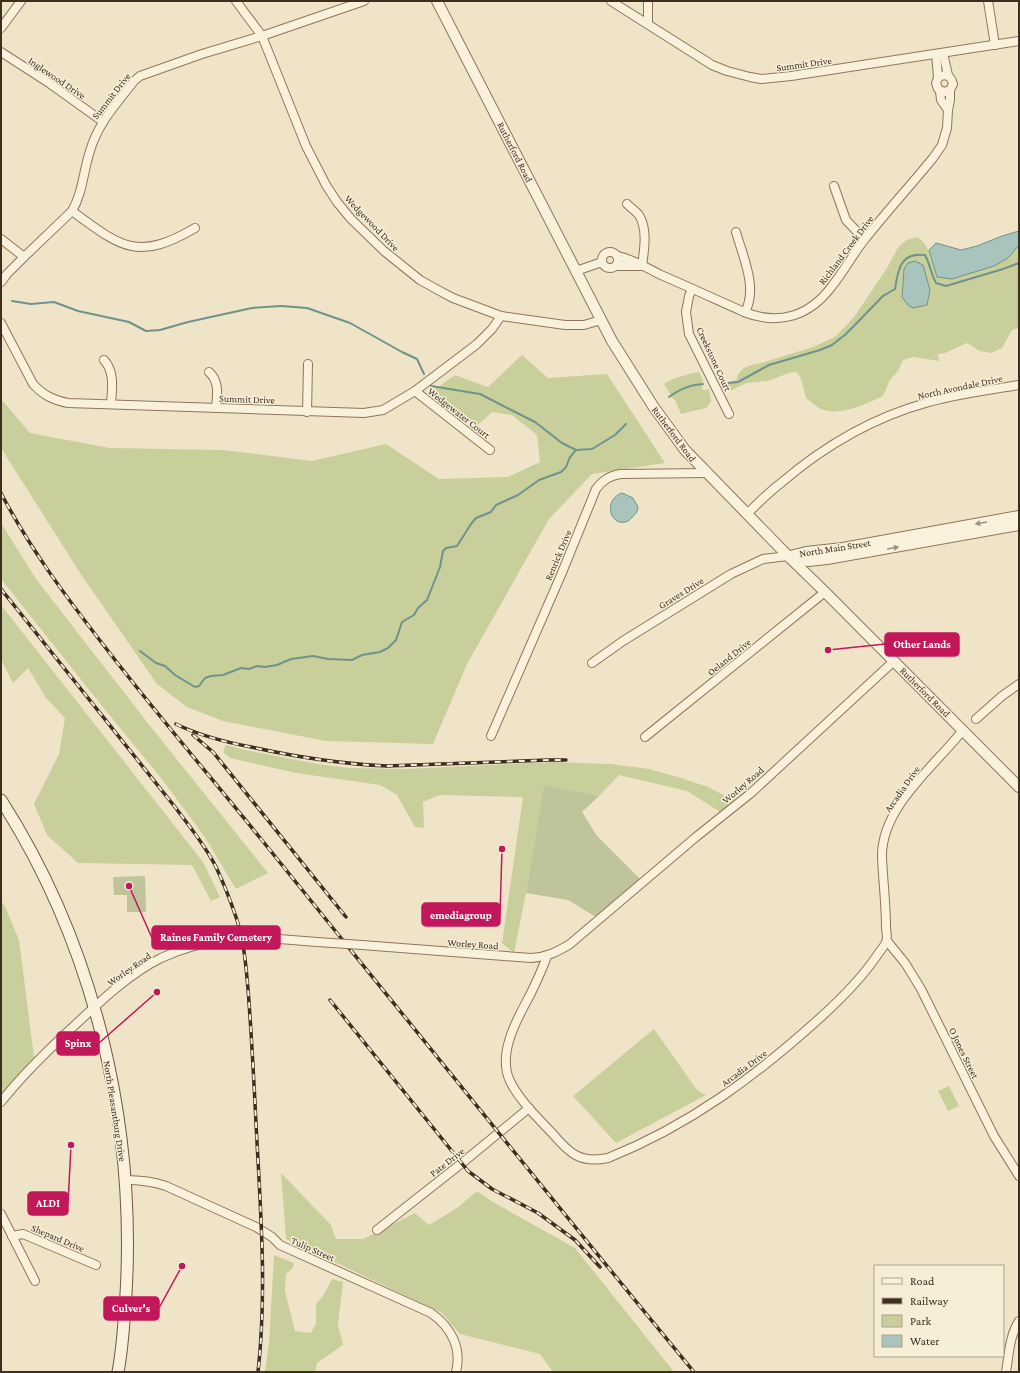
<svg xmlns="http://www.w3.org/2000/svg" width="1020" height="1373" font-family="'Crimson Pro',serif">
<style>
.green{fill:#c9cf9b}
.cemetery{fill:#bfc49a}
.water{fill:#a9c4bc;stroke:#6f938a}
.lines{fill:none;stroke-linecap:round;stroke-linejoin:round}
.stream{stroke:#6f938a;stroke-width:2}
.minor-casing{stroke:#8d765c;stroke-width:10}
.tertiary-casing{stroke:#8d765c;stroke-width:12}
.secondary-casing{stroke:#6f573f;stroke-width:13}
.minor{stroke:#faf1dc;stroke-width:8}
.tertiary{stroke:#faf1dc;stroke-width:10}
.secondary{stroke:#faf1dc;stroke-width:11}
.rail-casing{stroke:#3d2e20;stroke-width:3.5}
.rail{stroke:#f7eed8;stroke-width:2;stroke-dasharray:6;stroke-linecap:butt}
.minor-bridge-casing{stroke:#8d765c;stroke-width:10;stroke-linecap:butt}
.minor-bridge{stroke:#faf1dc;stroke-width:8}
.oneway{fill:#9c907e}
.labels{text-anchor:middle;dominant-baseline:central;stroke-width:3;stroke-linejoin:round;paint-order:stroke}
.street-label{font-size:10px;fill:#3d2e20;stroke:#f7eed8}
.leader{fill:none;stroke:#c2185b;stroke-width:1.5}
.callout-dot{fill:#c2185b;stroke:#f7eed8;stroke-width:1.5}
.callout{fill:#c2185b;stroke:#c2185b;stroke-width:1.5}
.callout-label{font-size:11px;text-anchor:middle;font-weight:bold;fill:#fff}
</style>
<rect width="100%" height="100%" fill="#f0e4c8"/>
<g class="green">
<path d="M 917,237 C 930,244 933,264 937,277 L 1008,258 L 1019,245 L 1019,328 L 1012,330 L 1002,348 L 991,353 L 980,351 L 967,343 L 945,353 L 938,354 L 939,361 L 913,357 L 903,360 L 898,371 L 890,380 L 883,396 C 866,404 837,418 819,408 C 814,405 810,401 806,398 L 801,379 L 797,372 C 786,372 777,379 767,381 C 759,382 749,382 742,385 C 737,387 734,390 728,391 L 726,389 L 727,382 L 736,380 L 739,373 L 744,368 L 751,365 L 761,363 L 813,347 L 835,337 L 854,317 L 887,268 L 899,246 L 907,240 Z"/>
<path d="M 522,355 L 548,378 L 607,374 L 665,463 L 592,474 L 549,519 L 467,664 L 433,744 L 326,741 L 223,721 L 187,707 L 157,684 L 82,576 L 1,448 L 1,399 L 30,433 L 110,448 L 223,450 L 312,461 L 386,444 L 439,479 L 508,477 L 540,462 L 537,435 L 512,415 L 492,412 L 478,425 L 431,392 L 455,375 L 488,387 Z"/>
<path d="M 699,372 L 703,380 L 702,390 L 709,389 L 711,402 L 706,408 L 681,414 L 675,400 L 673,399 L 664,384 C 670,379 691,373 699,372 Z"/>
<path d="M 1,523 L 36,579 L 147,722 L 268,873 L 236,889 L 204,836 L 161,778 L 98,701 L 1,579 Z"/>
<path d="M 1,605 L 203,862 L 220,897 L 211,901 L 192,865 L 78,863 L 47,835 L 34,804 L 59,754 L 65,718 L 46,698 L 28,668 L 13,683 L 1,659 Z"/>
<path d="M 226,745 L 245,750 L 318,764 L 349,768 L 406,769 L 552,762 L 611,764 L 649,769 L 678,777 L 708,787 L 735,801 L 720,812 L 687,791 L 619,775 L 599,796 L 544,786 L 526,893 L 514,953 L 502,943 L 523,797 L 440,795 L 423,802 L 424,828 L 415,827 L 397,795 L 380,785 L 296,773 L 230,758 L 223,752 Z"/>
<path d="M 1,900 L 5,907 L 19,940 L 34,1057 L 1,1095 Z"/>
<path d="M 654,1029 L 697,1090 L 706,1095 L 616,1143 L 573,1096 Z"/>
<path d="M 949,1086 L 959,1106 L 948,1111 L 938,1091 Z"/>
<path d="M 281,1173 L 331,1225 L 336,1239 L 363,1239 L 415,1213 L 429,1225 L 457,1208 L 477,1191 L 493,1202 L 575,1248 L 674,1372 L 553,1372 L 540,1354 L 460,1334 L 442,1313 L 286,1239 Z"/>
<path d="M 274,1255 L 294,1263 L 293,1268 L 286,1274 L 285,1291 L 295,1331 L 311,1333 L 316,1324 L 316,1304 L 323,1296 L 332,1279 L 343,1282 L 338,1325 L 343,1345 L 317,1363 L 315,1372 L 265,1372 L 269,1343 Z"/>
</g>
<g class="cemetery">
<path d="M 544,785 L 599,796 L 582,812 L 597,836 L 640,879 L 596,917 L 568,900 L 526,893 Z"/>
<path d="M 145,876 L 146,912 L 127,912 L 127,895 L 114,895 L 113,877 Z"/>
</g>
<g class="water">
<path d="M 1019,231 L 1019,245 L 1008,258 L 994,266 L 952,279 L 937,277 L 929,250 L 936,243 L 961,250 L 977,246 L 1002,236 Z"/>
<path d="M 915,261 L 923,265 L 930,290 L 927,305 L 913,308 L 908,305 L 902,297 L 904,269 L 908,263 Z"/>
<path d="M 622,493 L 633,498 L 638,507 L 637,512 C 634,515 631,519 628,521 C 612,529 601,501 622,493 Z"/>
</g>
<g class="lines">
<g class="stream">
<path d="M 12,301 L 31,304 L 54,302 L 78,311 L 129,322 L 146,331 L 160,330 L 188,322 L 252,308 L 281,306 L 307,308 L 350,323 L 402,352 L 417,359 L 424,374"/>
<path d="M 729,383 L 738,382 L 769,365 L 820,350 L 832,345 L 846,334 L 883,296 L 895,289 C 898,270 900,252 925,255 C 930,264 931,274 936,283 L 946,286 L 1003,269 L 1019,263"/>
<path d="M 431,386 L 480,394 L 535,422 L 562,443 L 576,450 L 592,449 L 615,435 L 626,424"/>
<path d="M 669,397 C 680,389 689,385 703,384"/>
<path d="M 140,651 L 156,663 L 165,666 L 175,675 L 195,687 L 199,686 L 205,678 L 211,676 L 223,675 L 241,668 L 249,669 L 257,666 L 265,667 L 277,665 L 291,659 L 313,656 L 328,659 L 352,660 L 362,655 L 380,652 L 388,648 L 396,640 L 402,622 L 414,615 L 418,608 L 427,600 L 440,567 L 443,551 L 446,548 L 457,546 L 471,524 L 476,518 L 491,512 L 496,505 L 518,495 L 539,480 L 561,472 L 566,467 L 570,457 L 576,450"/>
</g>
<g class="minor-casing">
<g id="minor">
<path d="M 236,1 L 262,36 L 306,146 L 326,185 L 337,202 L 351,219 L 384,251 L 420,280 L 438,290 L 453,298 L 501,316 L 565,325 L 584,325 L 601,320"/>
<path d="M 611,1 L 712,65 L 727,71 L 750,77 L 761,79 L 791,76 L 1019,41"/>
<path d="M 648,1 L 648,24"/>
<path d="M 988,1 L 995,45"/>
<path d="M 1,28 L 21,1"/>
<path d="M 1,52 L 49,83 L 102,121"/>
<path d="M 943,53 L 948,75"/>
<path d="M 936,54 L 938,77"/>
<path d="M 940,91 L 941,100 L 948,110"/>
<path d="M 834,186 L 846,220 L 864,239"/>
<path d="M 627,204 C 631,208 636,211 639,215 C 648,230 644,250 642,266"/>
<path d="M 72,211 C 121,247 137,262 195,228"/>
<path d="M 736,232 C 743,257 758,288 745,312"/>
<path d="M 1,239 L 24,257"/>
<circle cx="610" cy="260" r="8"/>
<path d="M 617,256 C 633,259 647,268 661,275 C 689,287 717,300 744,312 C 779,326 810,316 832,286 C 844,271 853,254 865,239 C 887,211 911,185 933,158 L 942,145 L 947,128 L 948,110 L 950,100 L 950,90 L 953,84 C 951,73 939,72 936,83 L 938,89 L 944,92 L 950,90"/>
<path d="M 616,266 L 641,266"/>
<path d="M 576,271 L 602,262"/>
<path d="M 1,282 L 7,274 L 24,257 L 72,211 C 83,192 83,172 90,151 C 98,123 117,103 134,81 L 140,76 L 202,54 L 262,36 L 364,1"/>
<path d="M 692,289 L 689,296 L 686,312 L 689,334 L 729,414"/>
<path d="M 1,323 L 33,384 C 43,395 53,400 68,403 L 364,413 L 383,410 L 415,391 L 477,344 L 492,329 L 501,316"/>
<path d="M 104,360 C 115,372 112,389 111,404"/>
<path d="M 209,372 C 220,382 217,395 216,408"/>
<path d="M 415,391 L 490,450"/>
<path d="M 307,412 L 308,364"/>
<path d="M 747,514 C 758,503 769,492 781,483 C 824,446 874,417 929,402 C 959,394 989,390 1019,385"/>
<path d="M 592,663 L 623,641 L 731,574 L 763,559 L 788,556"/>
<path d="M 976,719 L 1002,696 L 1019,684"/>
<path d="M 491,736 L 561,575 L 596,489 C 603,480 609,476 620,474 L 707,473"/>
<path d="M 645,737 L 825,592"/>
<path d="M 254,937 L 317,942"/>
<path d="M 887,941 L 905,963 L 921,989 L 994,1136 L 1019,1176"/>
<path d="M 362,945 L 531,958 C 547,957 557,952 570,944 L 696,837 L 751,793 L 894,661"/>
<path d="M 547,956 C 542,970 536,983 530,995 C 517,1019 497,1054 510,1081 C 519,1100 538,1118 552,1133 C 569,1153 580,1164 608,1158 C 690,1125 756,1076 821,1017 C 842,998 860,980 876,957 C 879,952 884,947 886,942 C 888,938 886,931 886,927 C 886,904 883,881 882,857 C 881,807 935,766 963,730"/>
<path d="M 1,1102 C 23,1074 49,1049 75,1025 C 101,1001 129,974 161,958 C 183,948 205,942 228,939"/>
<path d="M 125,1180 C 139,1180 152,1181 166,1186 L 256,1227 L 272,1237 L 280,1245 L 431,1313 C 451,1327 462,1348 456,1372"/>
<path d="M 1,1214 L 35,1281"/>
<path d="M 377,1230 L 462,1163 L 529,1108"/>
<path d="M 12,1236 L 23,1234 L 96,1265"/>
<path d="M 1006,1372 C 1009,1355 1009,1337 1019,1321"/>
</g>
</g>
<g class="tertiary-casing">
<g id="tertiary">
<path d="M 437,1 L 612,341 L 653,406 L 685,450 L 788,556 L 825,592 L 1019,787"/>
<path d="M 790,556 L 806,552 L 843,548 L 1019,516"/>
<path d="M 790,557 L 808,561 L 827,559 L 1019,525"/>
</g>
</g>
<g class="secondary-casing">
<path id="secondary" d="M 1,800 C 94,945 136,1122 126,1294 C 124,1320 123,1346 118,1372"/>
</g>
<use href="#minor" class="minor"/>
<use href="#tertiary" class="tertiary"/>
<use href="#secondary" class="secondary"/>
<g class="rail-casing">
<g id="rail">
<path d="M 1,493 C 30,549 67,598 105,647 C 155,712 209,775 261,839 C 405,1017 548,1195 694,1372"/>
<path d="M 1,589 L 175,807 C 189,826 205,845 216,867 C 224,884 231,902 237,920 C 244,942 246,966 248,989 C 251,1027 253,1065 255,1103 C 259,1192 268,1283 258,1372"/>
<path d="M 176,724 C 200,736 225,742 251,747 C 296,757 341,764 387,766 L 549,760 L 566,760"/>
<path d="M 193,735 L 213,752 L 346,917"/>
<path d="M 330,1000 L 468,1171 L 492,1189 L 538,1213 L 575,1240 L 600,1267"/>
</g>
</g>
<use href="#rail" class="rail"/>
<g class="minor-bridge-casing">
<g id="minor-bridge">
<path d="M 228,939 L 254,937"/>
<path d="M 317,942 L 362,945"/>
</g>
</g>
<use href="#minor-bridge" class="minor-bridge"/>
</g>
<defs><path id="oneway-solid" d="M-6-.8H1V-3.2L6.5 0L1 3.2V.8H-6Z"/></defs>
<g class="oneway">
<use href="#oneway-solid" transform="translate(981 523) rotate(170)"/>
<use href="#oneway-solid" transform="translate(893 548) rotate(-10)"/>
</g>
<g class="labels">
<g class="street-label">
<text transform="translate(804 64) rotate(-8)">Summit Drive</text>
<text transform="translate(57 78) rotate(34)">Inglewood Drive</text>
<text transform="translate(111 96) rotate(-52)">Summit Drive</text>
<text transform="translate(515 152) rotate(63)">Rutherford Road</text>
<text transform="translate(372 223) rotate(46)">Wedgewood Drive</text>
<text transform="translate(846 250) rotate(-53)">Richland Creek Drive</text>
<text transform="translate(714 359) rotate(65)">Creekstone Court</text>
<text transform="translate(960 387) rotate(-12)">North Avondale Drive</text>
<text transform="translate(247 399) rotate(2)">Summit Drive</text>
<text transform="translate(459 413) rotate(38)">Wedgewater Court</text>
<text transform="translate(674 434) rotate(53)">Rutherford Road</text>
<text transform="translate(835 548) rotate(-9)">North Main Street</text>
<text transform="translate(558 555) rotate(-67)">Renrick Drive</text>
<text transform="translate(681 593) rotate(-32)">Graves Drive</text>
<text transform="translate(729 657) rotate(-39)">Oeland Drive</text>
<text transform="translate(925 692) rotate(45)">Rutherford Road</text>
<text transform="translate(743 785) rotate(-41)">Worley Road</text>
<text transform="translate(902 789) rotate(-55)">Arcadia Drive</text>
<text transform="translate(473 944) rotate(4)">Worley Road</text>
<text transform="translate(129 969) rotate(-35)">Worley Road</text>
<text transform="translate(964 1053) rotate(64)">O Jones Street</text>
<text transform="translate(744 1068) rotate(-37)">Arcadia Drive</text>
<text transform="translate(115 1111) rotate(81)">North Pleasantburg Drive</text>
<text transform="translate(447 1162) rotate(-38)">Pate Drive</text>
<text transform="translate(58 1238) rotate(23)">Shepard Drive</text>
<text transform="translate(313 1249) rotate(24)">Tulip Street</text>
</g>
</g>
<path class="leader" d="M828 650L885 644M502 849L500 915M129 886L152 938M157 992L99 1043M71 1145L68 1204M182 1266L159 1308"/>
<g class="callout-dot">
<circle cx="828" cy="650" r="4"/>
<circle cx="502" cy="849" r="4"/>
<circle cx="129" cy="886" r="4"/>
<circle cx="157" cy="992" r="4"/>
<circle cx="71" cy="1145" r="4"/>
<circle cx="182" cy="1266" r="4"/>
</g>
<g class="callout">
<rect x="885" y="633" width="74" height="23" rx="4"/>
<rect x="422" y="903" width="78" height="23" rx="4"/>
<rect x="152" y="926" width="128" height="23" rx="4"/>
<rect x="57" y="1032" width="42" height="23" rx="4"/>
<rect x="28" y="1192" width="40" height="23" rx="4"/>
<rect x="104" y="1297" width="55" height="23" rx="4"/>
</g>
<g class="callout-label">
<text x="922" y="648">Other Lands</text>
<text x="461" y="919">emediagroup</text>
<text x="216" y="941">Raines Family Cemetery</text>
<text x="78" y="1047">Spinx</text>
<text x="48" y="1207">ALDI</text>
<text x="131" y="1312">Culver's</text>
</g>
<rect width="1020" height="1373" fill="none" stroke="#3d2e20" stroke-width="4"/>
<rect x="874" y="1265" width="130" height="92" fill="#f7eed8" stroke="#ada18e"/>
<rect x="882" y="1278" width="20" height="6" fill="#faf1dc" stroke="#ada18e"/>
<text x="910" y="1285" font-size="12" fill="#3d2e20">Road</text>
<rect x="882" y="1298" width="20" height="6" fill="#3d2e20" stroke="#ada18e"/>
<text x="910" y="1305" font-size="12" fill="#3d2e20">Railway</text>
<rect x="882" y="1315" width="20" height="12" fill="#c9cf9b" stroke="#ada18e"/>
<text x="910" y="1325" font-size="12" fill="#3d2e20">Park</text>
<rect x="882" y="1335" width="20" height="12" fill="#a9c4bc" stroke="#ada18e"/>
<text x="910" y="1345" font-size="12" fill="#3d2e20">Water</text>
</svg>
